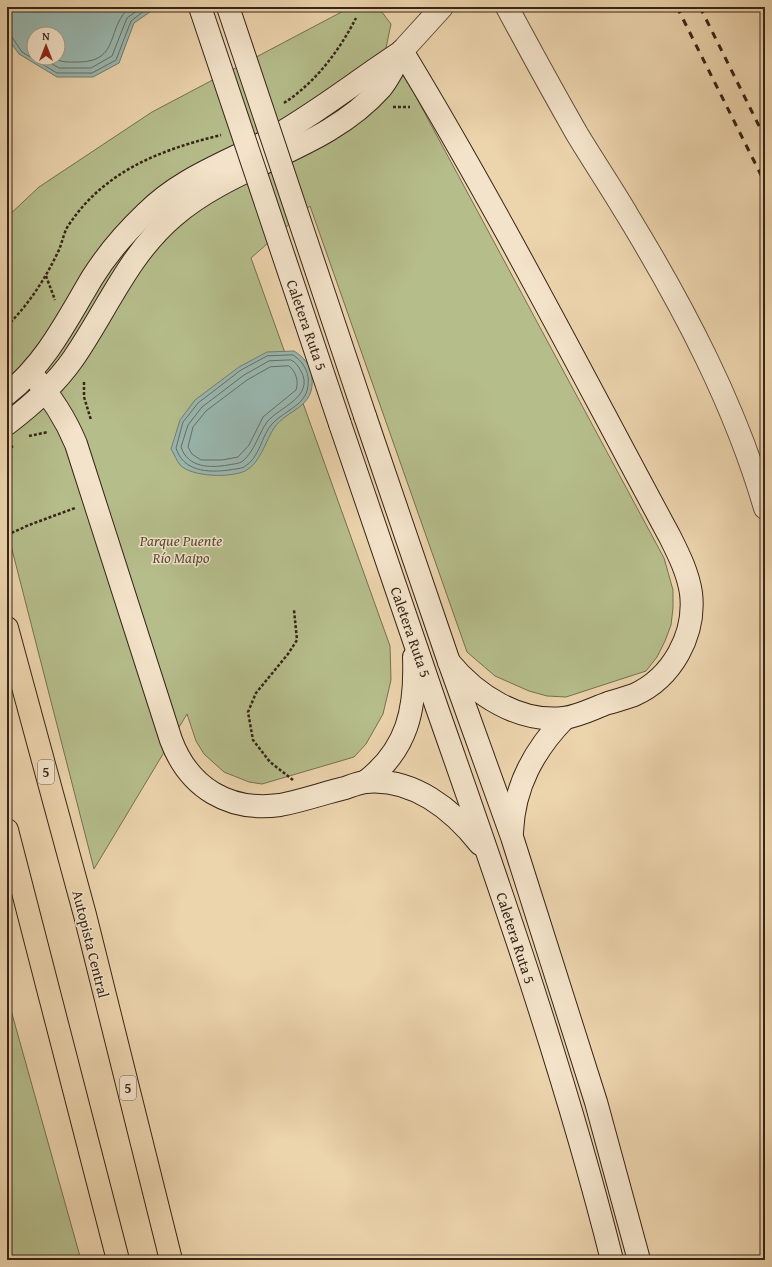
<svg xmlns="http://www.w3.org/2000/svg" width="772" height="1267" font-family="'Gentium Book Plus',serif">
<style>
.green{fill:#b5bd8b;stroke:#767051}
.water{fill:#99b7af;stroke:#727c72;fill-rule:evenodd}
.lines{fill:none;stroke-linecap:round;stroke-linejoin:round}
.shore{stroke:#686e63;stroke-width:1}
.street-casing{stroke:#64503c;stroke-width:24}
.secondary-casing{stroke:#372417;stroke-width:24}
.highway-casing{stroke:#372417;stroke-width:24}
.path{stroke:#372417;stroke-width:2.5;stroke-dasharray:3 2;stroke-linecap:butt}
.street{stroke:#f3e3ca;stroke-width:22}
.secondary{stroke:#f3e3ca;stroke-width:22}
.highway{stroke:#ecd4ad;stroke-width:22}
.rail{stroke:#372417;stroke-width:3;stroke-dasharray:7 7;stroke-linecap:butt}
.secondary-bridge-casing{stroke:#372417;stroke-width:24;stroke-linecap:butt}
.secondary-bridge{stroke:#f3e3ca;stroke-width:22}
.labels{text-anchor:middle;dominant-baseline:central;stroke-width:3;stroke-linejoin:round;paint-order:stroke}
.shield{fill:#f3e3ca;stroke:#6f5d4d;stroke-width:1}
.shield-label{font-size:14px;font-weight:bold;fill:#372417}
.street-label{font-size:15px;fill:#372417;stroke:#f3e3ca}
.park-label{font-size:15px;font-style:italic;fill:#564a34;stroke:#f3e3ca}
</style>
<rect width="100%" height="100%" fill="#ecd4ad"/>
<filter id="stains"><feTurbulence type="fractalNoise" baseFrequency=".005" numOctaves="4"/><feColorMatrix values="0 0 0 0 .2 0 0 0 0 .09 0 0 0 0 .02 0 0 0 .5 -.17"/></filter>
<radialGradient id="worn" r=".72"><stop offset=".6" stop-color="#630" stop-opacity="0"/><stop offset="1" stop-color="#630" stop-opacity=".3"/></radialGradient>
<g class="green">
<path d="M 351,7 L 378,7 L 391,24 L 386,48 L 415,95 L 664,558 L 673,590 L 673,608 L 671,625 L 665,641 L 657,657 L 646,671 L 566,697 L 547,696 L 529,691 L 495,676 L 467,652 L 310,206 L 251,258 L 390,646 L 391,680 L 383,714 L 366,744 L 354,757 L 262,784 L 249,782 L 224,772 L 204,754 L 196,741 L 187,714 L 94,869 L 7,530 L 7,217 L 39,187 L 152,112 Z"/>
<path d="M 7,996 L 81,1260 L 7,1260 Z"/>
</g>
<g class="water">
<path d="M 7,7 L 153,7 L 150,12 L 134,23 L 119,63 L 93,77 L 57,77 L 19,54 L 7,38 ZM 34,34 L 58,34 L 58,58 L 34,58 Z"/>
<path d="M 294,351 C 304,357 311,366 312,377 C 315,409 288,408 274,428 C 266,440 260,464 245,471 C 230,478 192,477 180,465 C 177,461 174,454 171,449 L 180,420 L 195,400 L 239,367 L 267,352 Z"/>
</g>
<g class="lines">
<g class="shore">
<path d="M 7,36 L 12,37 L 22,52 L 57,73 L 92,73 L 116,60 L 131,21 L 149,7"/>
<path d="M 42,58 L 59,68 L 91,68 L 112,56 L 127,18 L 142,7"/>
<path d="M 54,58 C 62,63 69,62 78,62 C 122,62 105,25 131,7"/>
<path d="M 293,355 C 300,359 307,368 308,377 C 311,405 288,407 272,424 C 261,436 260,458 244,467 C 240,469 233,469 229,470 C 207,473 183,471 176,448 L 183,422 L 198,403 L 241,370 L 267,356 Z"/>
<path d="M 291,360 C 296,362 298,366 301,371 C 315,397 279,407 267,422 C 258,435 255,450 243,461 C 239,464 232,464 228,465 C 210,468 188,468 181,447 L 188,425 L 202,407 L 244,375 L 269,361 Z"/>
<path d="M 289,366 C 296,371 299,382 296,390 L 263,417 L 249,445 L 238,457 L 222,460 L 201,460 L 192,454 L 188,447 L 193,427 L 206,411 L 247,380 L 270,367 Z"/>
</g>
<g class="street-casing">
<g id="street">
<path d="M 507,7 C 530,50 553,92 577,134 C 594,162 612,189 628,216 C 684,308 735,405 765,508"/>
<path d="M 402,51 L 442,7"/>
</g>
</g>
<g class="secondary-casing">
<g id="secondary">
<path d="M 402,51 C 498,209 582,374 670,537 C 679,555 688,573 691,593 C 696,635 672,678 634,695 C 625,698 616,701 608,703 C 594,708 579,716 564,718 C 519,723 476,695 449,662"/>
<path d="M 31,373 C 50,395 65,417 76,444 L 171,740 C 189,788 229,812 280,805 C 302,801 324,793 345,788 C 351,786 358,783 365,782 C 413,777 453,810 480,844"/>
<path d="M 7,394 C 46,363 67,320 92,278 C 107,254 126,232 146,213 C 180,179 223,164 265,142 C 313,116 355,82 401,52"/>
<path d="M 365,416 L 449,662 L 512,837 L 596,1102 L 639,1260"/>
<path d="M 7,424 C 32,405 55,385 73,359 C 107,310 128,255 174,216 C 237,162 325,151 381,88 C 390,77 396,64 402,51"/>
<path d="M 340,424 C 372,519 404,614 437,708 C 501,890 565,1073 612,1260"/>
<path d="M 365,782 C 408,749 416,709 414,657"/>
<path d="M 512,832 C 514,786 534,750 565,718"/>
</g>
</g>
<g class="highway-casing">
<g id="highway">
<path d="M 7,628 L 85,915 L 171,1260"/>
<path d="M 7,830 L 118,1260"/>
</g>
</g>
<g class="path">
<path d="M 284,103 C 316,82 339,51 356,18"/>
<path d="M 393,107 L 410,107"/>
<path d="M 46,276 L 55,300"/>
<path d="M 7,326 C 28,305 44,281 57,254 C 62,245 63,234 68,226 C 104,171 160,150 221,135"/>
<path d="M 84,382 L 84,397 L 91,420"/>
<path d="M 29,436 L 48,432"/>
<path d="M 7,450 L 13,446"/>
<path d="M 7,535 L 29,525 L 75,508"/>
<path d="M 293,780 L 270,762 L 253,740 L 248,712 L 256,693 L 288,654 L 297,640 L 294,610"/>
<path d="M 7,1227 L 10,1233"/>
</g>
<use href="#street" class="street"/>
<use href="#secondary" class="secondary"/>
<use href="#highway" class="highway"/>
<g class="rail">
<path d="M 677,7 L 765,183"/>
<path d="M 700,7 L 765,138"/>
</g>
<g class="secondary-bridge-casing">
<g id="secondary-bridge">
<path d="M 200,7 L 340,424"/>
<path d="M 228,7 L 365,416"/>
</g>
</g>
<use href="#secondary-bridge" class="secondary-bridge"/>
</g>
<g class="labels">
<g class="shield">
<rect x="38" y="760" width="16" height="24" rx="3"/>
<rect x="120" y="1076" width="16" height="24" rx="3"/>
</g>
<g class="shield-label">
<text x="46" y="772">5</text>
<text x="128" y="1088">5</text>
</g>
<g class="street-label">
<text transform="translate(307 325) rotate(71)">Caletera Ruta 5</text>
<text transform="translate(411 632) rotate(71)">Caletera Ruta 5</text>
<text transform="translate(516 938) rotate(72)">Caletera Ruta 5</text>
<text transform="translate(91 944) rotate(76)">Autopista Central</text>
</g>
<g class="park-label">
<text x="181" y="540">Parque Puente<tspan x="181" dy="17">Río Maipo</tspan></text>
</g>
</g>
<rect width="772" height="1267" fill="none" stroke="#ecd4ad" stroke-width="24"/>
<rect x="8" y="8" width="756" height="1251" fill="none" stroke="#372417" stroke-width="2"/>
<rect x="12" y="12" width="748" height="1243" fill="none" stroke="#372417"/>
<g transform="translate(46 46)"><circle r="19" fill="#f3e3ca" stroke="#a89782"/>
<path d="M0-3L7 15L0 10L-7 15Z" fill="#8f2418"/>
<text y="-6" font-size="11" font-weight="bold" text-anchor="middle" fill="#372417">N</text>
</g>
<rect width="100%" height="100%" filter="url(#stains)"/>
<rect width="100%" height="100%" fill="url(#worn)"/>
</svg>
